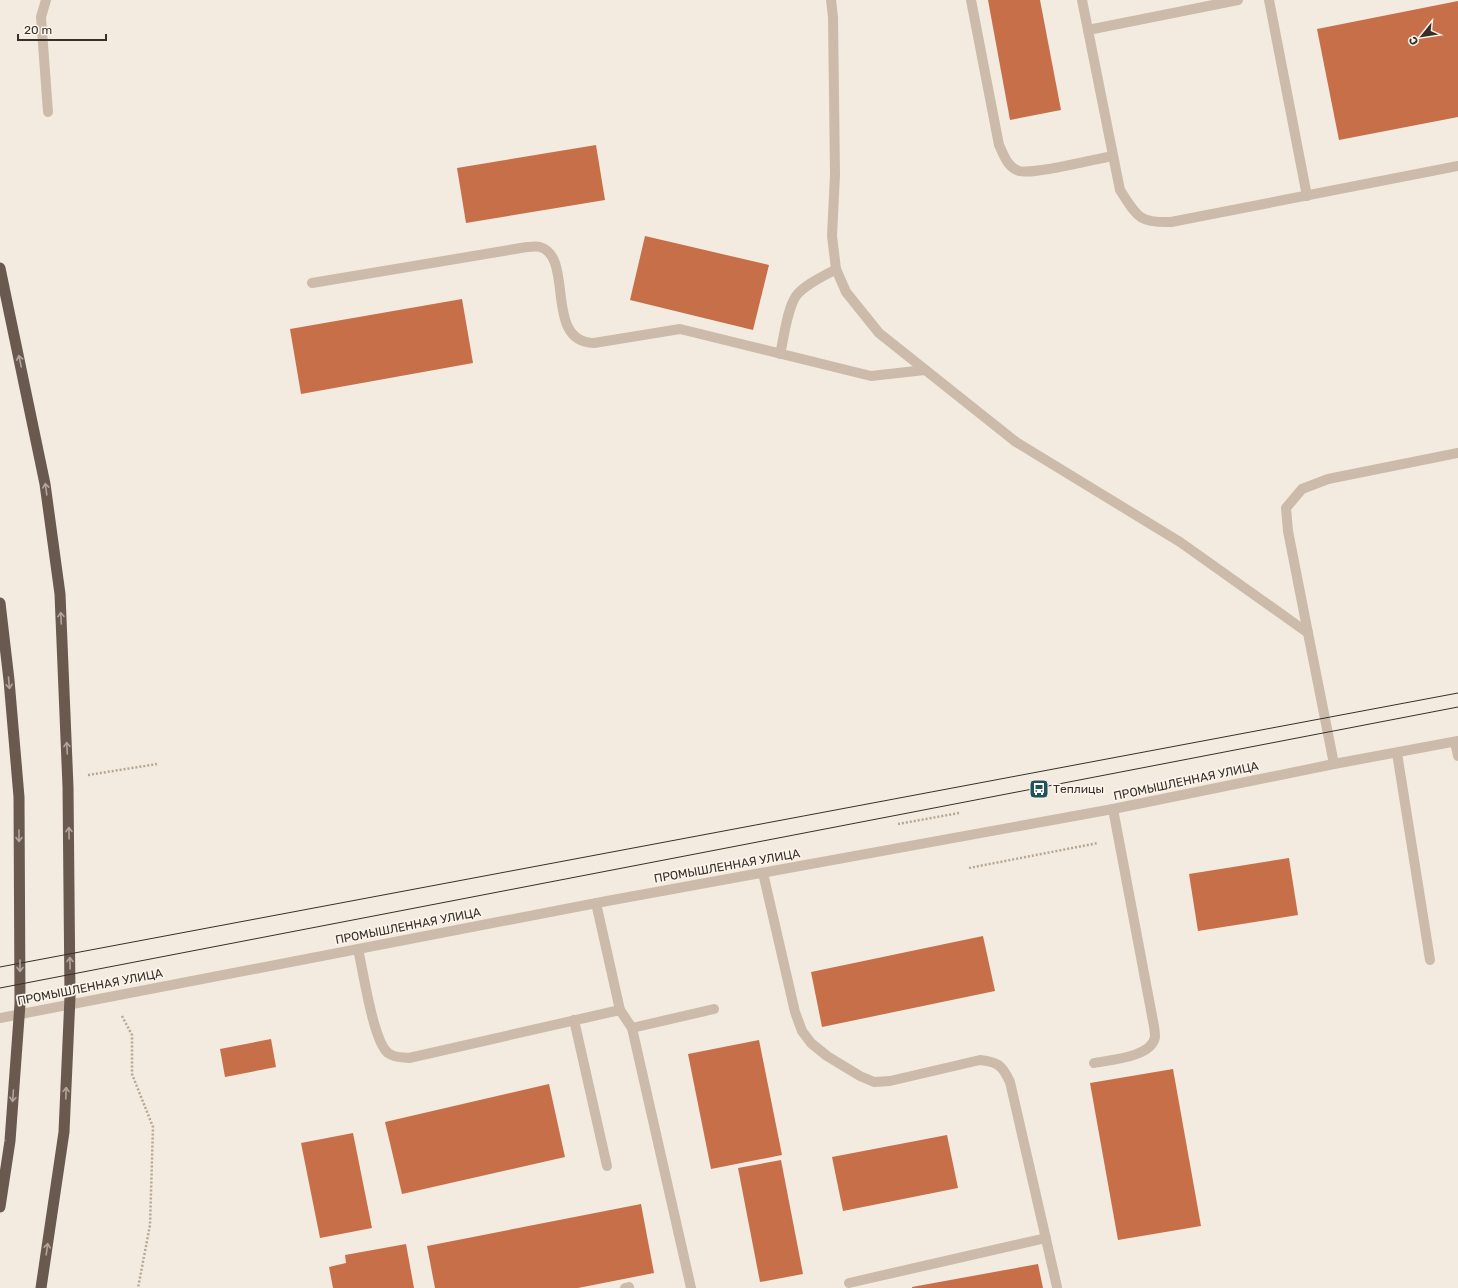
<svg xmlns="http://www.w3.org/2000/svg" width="1458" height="1288" font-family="Rubik,sans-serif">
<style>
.building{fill:#c76f49}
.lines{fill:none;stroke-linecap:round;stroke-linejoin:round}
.path{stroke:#b8a694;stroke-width:2.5;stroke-dasharray:2 2;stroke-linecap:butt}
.service{stroke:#cba;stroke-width:10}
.tertiary{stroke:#cba;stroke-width:10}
.trunk{stroke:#6a594e;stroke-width:11}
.tram{stroke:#392f2a;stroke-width:1}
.oneway{stroke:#b2a69c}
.labels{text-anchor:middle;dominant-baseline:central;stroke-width:3.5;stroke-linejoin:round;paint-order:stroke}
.street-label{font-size:12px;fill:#392f2a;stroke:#faf4eb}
.poi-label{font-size:12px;fill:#392f2a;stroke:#faf4eb;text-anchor:start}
</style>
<rect width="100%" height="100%" fill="#f3ebdf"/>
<g class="building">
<path d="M 988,0 L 1040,0 L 1061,110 L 1010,120 Z"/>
<path d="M 1458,1 L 1458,117 L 1339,140 L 1317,29 Z"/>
<path d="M 596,145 L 605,200 L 466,223 L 457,168 Z"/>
<path d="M 645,236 L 769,265 L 753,330 L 630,300 Z"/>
<path d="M 462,299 L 473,363 L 301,394 L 290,329 Z"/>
<path d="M 1289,858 L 1298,915 L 1198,931 L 1189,874 Z"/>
<path d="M 983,936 L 995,991 L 822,1027 L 811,972 Z"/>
<path d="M 271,1039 L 276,1067 L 225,1077 L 220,1049 Z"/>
<path d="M 759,1040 L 782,1155 L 711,1169 L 688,1054 Z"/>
<path d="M 1173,1069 L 1201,1226 L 1118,1240 L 1090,1083 Z"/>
<path d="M 549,1084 L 565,1157 L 402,1194 L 385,1122 Z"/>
<path d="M 353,1133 L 372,1228 L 320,1238 L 301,1143 Z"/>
<path d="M 947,1135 L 958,1188 L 843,1211 L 832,1157 Z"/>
<path d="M 781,1160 L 803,1274 L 760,1282 L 738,1168 Z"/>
<path d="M 641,1204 L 654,1273 L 578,1288 L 435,1288 L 427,1246 Z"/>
<path d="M 406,1244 L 414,1288 L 333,1288 L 329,1267 L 346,1263 L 345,1255 Z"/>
<path d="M 1038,1264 L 1043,1288 L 912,1288 L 912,1287 Z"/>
</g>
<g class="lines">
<g class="path">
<path d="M 88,775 L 157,764"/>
<path d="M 898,824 L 959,813"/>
<path d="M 969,868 L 1098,843"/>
<path d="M 122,1016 L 132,1035 L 132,1074 L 153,1127 L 150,1225 L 138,1288"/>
</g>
<g class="service">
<path d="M 46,0 L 41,17 L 48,112"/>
<path d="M 831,0 L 833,17 L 835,175 L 832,236 L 836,269 L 846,292 L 879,333 L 1016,442 L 1180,542 L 1308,633 L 1334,764"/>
<path d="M 971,0 L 999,145 C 1004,155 1007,167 1019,171 C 1035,175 1094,159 1113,156"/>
<path d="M 1082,0 L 1120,190 C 1137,216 1138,223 1171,222 L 1458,166"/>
<path d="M 1269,0 L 1307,196"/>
<path d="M 1088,30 L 1238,0"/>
<path d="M 312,283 L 527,247 C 531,247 536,246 540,247 C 575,257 543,342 594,343 L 680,329 L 871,376 L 925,370"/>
<path d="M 780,354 C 784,338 787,309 796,296 C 805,284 823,277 836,269"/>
<path d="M 1308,633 L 1288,531 L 1286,508 L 1302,489 L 1328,479 L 1458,453"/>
<path d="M 1455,742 L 1458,756"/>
<path d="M 1397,753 L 1430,960"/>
<path d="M 763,873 L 795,1012 L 802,1031 L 811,1043 L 827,1056 L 860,1076 L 874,1082 L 890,1081 L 980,1060 C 998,1062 1002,1065 1010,1082 L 1057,1287"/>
<path d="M 596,903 L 620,1010 L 632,1028 L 691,1288"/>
<path d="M 358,949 C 363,970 373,1041 388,1053 C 395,1058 401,1057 409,1058 L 620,1010"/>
<path d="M 574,1020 L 607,1166"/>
<path d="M 632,1028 L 714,1009"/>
<path d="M 1094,1063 C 1110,1060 1152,1057 1155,1037 C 1155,1032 1154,1026 1153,1021 L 1113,809"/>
<path d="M 849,1283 L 1046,1238"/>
<path d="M 625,1288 L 629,1287"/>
</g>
<path class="tertiary" d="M 0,1018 L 607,901 L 1113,809 L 1334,764 L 1458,741"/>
<g class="trunk">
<path d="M 0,268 L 45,484 L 60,594 L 68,787 L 70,997 L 64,1132 L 41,1288"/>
<path d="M 0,603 L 9,680 L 19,797 L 20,1004 L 10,1141 L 0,1207"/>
</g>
<g class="tram">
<path d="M 0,967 L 1458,693"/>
<path d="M 0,988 L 1458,707"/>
</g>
</g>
<defs><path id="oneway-shaft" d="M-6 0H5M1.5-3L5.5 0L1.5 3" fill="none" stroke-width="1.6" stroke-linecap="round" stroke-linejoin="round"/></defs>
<g class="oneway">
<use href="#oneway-shaft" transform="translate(20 361) rotate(-102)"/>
<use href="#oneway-shaft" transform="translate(46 489) rotate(-98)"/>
<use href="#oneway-shaft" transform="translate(61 618) rotate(-93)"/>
<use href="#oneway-shaft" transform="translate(9 683) rotate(85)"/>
<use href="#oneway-shaft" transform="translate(67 748) rotate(-93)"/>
<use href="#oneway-shaft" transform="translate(69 833) rotate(-91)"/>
<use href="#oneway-shaft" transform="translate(19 836) rotate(90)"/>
<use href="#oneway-shaft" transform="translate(70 963) rotate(-91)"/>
<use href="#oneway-shaft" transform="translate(20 966) rotate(90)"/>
<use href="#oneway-shaft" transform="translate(66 1093) rotate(-88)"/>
<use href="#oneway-shaft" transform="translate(13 1096) rotate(94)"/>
<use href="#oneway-shaft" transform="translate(47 1249) rotate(-82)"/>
</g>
<defs>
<g id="bus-square" transform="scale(1)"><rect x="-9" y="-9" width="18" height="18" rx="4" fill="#1e535b" stroke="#faf4eb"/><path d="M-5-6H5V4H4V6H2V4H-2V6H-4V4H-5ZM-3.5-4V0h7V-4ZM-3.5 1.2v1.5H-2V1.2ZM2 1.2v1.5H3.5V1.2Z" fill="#fff"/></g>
</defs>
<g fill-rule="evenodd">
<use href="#bus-square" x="1039" y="789"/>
</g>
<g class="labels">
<g class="street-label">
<text transform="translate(1186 781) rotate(-12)">ПРОМЫШЛЕННАЯ УЛИЦА</text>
<text transform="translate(727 866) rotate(-10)">ПРОМЫШЛЕННАЯ УЛИЦА</text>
<text transform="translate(408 926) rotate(-11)">ПРОМЫШЛЕННАЯ УЛИЦА</text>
<text transform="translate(90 987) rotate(-11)">ПРОМЫШЛЕННАЯ УЛИЦА</text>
</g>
<g class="poi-label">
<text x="1053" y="789">Теплицы</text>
</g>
</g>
<g transform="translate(1422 36) rotate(240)" stroke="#faf4eb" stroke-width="3" paint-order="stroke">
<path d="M0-3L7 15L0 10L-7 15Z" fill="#392f2a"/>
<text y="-6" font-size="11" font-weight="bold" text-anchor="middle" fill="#392f2a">С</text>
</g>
<path d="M18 34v6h88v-6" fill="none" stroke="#392f2a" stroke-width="2"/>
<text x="24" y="34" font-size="12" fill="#392f2a" stroke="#faf4eb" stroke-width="3" paint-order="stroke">20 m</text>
</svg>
